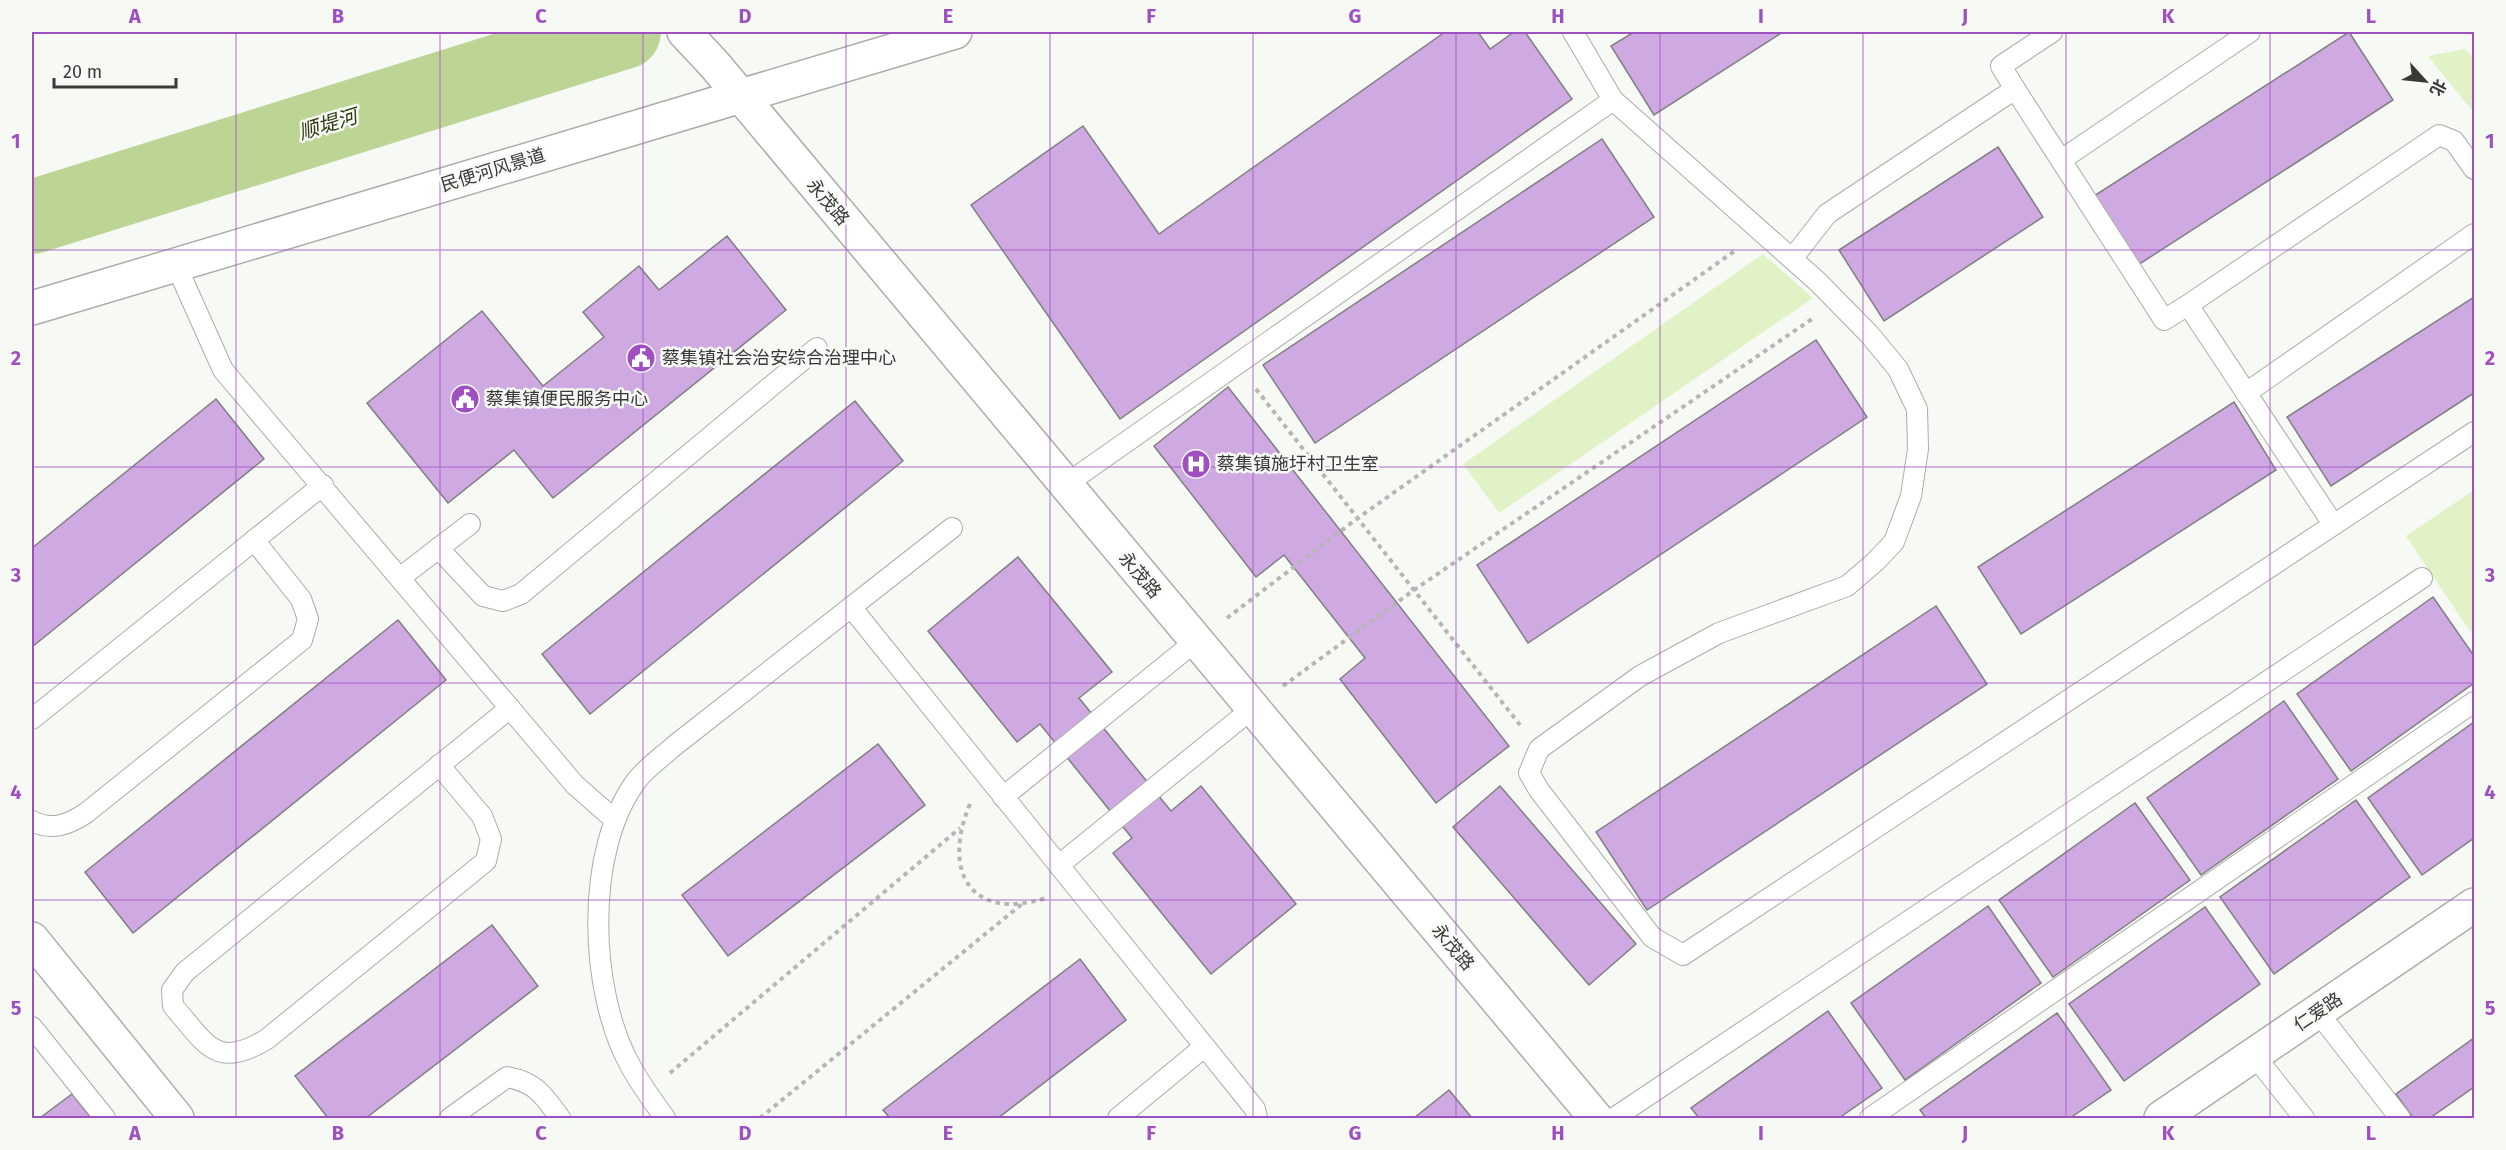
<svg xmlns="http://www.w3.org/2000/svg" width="2506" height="1150" font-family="'Fira Sans','Noto Sans SC',sans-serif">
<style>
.green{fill:#e1f2c6}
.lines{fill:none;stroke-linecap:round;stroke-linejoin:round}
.river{stroke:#bcd594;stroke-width:74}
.building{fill:#cfa9e2;stroke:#817f82;stroke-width:1.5}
.lane-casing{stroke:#acadaa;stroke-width:22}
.street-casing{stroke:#acadaa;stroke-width:36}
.secondary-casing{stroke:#acadaa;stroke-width:36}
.path{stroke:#b6b7b4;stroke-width:4;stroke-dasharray:4.5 4.5;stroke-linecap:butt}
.lane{stroke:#fff;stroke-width:20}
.street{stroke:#fff;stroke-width:33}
.secondary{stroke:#fff;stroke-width:33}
.grid{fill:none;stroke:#9e50c1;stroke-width:1.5;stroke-opacity:0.55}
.labels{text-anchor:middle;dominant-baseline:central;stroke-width:5;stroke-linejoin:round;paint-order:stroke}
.street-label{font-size:18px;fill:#393938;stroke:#f7f9f5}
.poi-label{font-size:18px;fill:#393938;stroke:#f7f9f5;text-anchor:start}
.water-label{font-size:20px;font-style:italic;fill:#2e3c0d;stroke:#f7f9f5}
.neatline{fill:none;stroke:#9e50c1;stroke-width:2}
.grid-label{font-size:20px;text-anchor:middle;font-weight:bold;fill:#9e50c1}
</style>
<rect width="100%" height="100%" fill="#f7f9f5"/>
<g class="green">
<path d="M 2465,49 L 2474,58 L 2474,113 L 2428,56 Z"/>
<path d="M 1763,254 L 1813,298 L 1499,513 L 1463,464 Z"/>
<path d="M 2474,490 L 2474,637 L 2406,536 Z"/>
</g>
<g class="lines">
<path class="river" d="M 32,217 L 624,32"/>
</g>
<g class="building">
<path d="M 1445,32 L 1478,32 L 1490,49 L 1514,32 L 1525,32 L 1572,99 L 1120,419 L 971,205 L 1083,126 L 1159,234 Z"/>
<path d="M 1634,32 L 1783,32 L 1654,115 L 1611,46 Z"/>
<path d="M 2349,32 L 2393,100 L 2138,265 L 2094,196 Z"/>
<path d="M 1602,139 L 1654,217 L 1315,443 L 1263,365 Z"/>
<path d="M 1998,147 L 2043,217 L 1884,321 L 1839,250 Z"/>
<path d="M 727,236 L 786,310 L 553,498 L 514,450 L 448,503 L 367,403 L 482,311 L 543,386 L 604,337 L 583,312 L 639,266 L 659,290 Z"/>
<path d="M 2474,297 L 2474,393 L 2331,486 L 2287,417 Z"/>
<path d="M 1816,340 L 1867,417 L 1528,643 L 1477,565 Z"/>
<path d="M 1228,387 L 1509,746 L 1436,803 L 1340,679 L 1365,658 L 1284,555 L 1256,577 L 1154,446 Z"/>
<path d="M 216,399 L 264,459 L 32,647 L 32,548 Z"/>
<path d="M 855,401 L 903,461 L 590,714 L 542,654 Z"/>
<path d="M 2234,402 L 2276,470 L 2021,634 L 1978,567 Z"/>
<path d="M 1018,557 L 1112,672 L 1079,698 L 1171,811 L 1201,786 L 1296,904 L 1211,974 L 1113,853 L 1132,838 L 1040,724 L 1017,742 L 928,631 Z"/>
<path d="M 2433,597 L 2474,656 L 2474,683 L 2351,771 L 2297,694 Z"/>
<path d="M 1936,606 L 1987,684 L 1647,910 L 1596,832 Z"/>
<path d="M 398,620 L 446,680 L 133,933 L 85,872 Z"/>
<path d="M 2284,701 L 2338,779 L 2201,875 L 2147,798 Z"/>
<path d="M 2474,722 L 2474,838 L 2422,875 L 2368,798 Z"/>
<path d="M 878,744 L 925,805 L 728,956 L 682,895 Z"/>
<path d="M 1500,786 L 1636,944 L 1589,985 L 1453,827 Z"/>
<path d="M 2356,800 L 2410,877 L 2274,974 L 2220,897 Z"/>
<path d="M 2135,803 L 2190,880 L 2053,977 L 1999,900 Z"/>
<path d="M 1988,906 L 2041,983 L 1905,1080 L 1851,1003 Z"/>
<path d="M 2205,907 L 2260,984 L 2124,1081 L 2069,1004 Z"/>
<path d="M 492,925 L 538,986 L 366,1118 L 328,1118 L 295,1076 Z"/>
<path d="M 1080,959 L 1126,1020 L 998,1118 L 890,1118 L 883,1110 Z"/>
<path d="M 1828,1011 L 1882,1088 L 1839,1118 L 1699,1118 L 1691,1108 Z"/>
<path d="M 2057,1013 L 2111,1090 L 2070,1118 L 1926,1118 L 1920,1110 Z"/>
<path d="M 2474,1038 L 2474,1087 L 2430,1118 L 2413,1118 L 2396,1094 Z"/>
<path d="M 1449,1090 L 1472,1118 L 1414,1118 Z"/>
<path d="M 72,1094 L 91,1118 L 40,1118 Z"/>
</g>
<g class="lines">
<g class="lane-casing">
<g id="lane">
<path d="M 1573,32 L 1613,100 L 1818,282 L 1869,334 L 1898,369 L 1917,409 L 1918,449 L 1911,496 L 1894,542 L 1875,562 L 1847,586 L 1719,633 L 1640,676 L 1539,749 L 1529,773 L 1539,790 L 1652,937 L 1683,955 L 2474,432"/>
<path d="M 2015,89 L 2001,66 L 2052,32"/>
<path d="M 2061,160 L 2250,32"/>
<path d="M 1792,259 L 1827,214 L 2015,89 L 2164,320 L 2188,305 L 2333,524"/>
<path d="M 176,265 L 223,370 L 575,785 L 615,820"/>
<path d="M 2188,305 L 2439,135 L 2454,141 L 2474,169"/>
<path d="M 2246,393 L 2474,234"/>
<path d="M 1065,485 L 1613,100"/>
<path d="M 438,548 L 483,596 L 503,601 L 521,594 L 817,348"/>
<path d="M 401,577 L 470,524"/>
<path d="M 851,607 L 1255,1109 L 1257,1118"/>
<path d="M 32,719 L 323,485"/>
<path d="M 439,765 L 482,816 L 491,839 L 486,861 L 267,1039 C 215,1071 206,1043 173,1006 L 172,990 L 185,972 L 510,708"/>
<path d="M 1003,797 L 1196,641"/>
<path d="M 32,821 C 52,831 68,825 86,813 L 302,640 L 308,619 L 301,599 L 254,540"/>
<path d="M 1059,865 L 1253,708"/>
<path d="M 2317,1011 L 2400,1118"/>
<path d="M 32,1027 L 105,1118"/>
<path d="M 2254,1055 L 2304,1118"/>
<path d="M 450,1118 L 507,1077 C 536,1082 544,1096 560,1118"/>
<path d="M 665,1118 C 653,1101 640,1084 630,1065 C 589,991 584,850 637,780 C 646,768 662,757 674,746 L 952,528"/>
<path d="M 1118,1118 L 1204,1047"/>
<path d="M 1614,1118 L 2422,578"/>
<path d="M 1870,1118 L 2474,702"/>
</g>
</g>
<g class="street-casing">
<g id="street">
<path d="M 32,308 L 955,32"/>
<path d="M 32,939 L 177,1118"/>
<path d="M 2161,1118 L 2474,905"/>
</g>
</g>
<g class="secondary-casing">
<path id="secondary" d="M 684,32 L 714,64 L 1596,1118"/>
</g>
<g class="path">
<path d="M 1256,389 L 1520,725"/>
<path d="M 1227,618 L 1358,518 L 1736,250"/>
<path d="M 1283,686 L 1414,590 L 1812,319"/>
<path d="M 970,804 C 942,870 969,922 1046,898"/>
<path d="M 670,1073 L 960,828"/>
<path d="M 760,1118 L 1022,904"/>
</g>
<use href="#lane" class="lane"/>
<use href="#street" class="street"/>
<use href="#secondary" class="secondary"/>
</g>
<path class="grid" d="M 236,32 L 236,1118M 440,32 L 440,1118M 643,32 L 643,1118M 846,32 L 846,1118M 1050,32 L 1050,1118M 1253,32 L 1253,1118M 1456,32 L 1456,1118M 1660,32 L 1660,1118M 1863,32 L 1863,1118M 2066,32 L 2066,1118M 2270,32 L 2270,1118M 32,250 L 2474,250M 32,467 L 2474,467M 32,683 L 2474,683M 32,900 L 2474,900"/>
<defs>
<g id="civic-disc" transform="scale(1.5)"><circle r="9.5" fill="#9e50c1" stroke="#f7f9f5"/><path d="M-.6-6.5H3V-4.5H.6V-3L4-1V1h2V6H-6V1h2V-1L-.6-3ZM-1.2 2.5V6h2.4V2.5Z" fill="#fff"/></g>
<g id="hospital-disc" transform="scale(1.5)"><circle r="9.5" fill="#9e50c1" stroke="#f7f9f5"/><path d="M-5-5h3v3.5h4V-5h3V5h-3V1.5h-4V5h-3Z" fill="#fff"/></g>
</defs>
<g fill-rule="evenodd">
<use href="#civic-disc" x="641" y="358"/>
<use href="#civic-disc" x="465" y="399"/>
<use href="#hospital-disc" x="1196" y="464"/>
</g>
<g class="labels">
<g class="street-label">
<text transform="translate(493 170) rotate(-17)">民便河风景道</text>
<text transform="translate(828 202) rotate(50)">永茂路</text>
<text transform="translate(1140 575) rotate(50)">永茂路</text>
<text transform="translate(1453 947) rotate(50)">永茂路</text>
<text transform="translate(2318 1012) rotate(-34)">仁爱路</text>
</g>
<g class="poi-label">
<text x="662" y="358">蔡集镇社会治安综合治理中心</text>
<text x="486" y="399">蔡集镇便民服务中心</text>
<text x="1217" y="464">蔡集镇施圩村卫生室</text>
</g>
<g class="water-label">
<text transform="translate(328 124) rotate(-17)">顺堤河</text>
</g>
</g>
<rect width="2506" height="1150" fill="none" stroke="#f7f9f5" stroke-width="66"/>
<g transform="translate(2425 81) rotate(117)" stroke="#f7f9f5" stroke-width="4.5" paint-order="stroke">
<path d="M0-4.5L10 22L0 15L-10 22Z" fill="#393938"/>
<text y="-9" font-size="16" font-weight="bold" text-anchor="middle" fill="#393938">北</text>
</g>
<path d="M54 78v9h122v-9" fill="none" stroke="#393938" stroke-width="3"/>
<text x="63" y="78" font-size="18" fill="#393938" stroke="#f7f9f5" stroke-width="4.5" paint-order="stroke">20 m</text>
<rect x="33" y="33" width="2440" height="1084" class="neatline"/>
<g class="grid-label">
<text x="135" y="23">A</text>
<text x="338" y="23">B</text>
<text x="541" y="23">C</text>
<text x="745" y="23">D</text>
<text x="948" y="23">E</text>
<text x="1151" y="23">F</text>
<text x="1355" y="23">G</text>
<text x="1558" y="23">H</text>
<text x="1761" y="23">I</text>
<text x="1965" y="23">J</text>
<text x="2168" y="23">K</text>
<text x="2371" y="23">L</text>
<text x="16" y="148">1</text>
<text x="2490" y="148">1</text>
<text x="16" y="365">2</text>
<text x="2490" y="365">2</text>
<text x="16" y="582">3</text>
<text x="2490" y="582">3</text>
<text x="16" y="799">4</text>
<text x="2490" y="799">4</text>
<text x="16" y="1015">5</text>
<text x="2490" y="1015">5</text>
<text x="135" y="1140">A</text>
<text x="338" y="1140">B</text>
<text x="541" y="1140">C</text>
<text x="745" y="1140">D</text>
<text x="948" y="1140">E</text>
<text x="1151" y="1140">F</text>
<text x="1355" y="1140">G</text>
<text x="1558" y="1140">H</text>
<text x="1761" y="1140">I</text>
<text x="1965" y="1140">J</text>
<text x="2168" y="1140">K</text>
<text x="2371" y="1140">L</text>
</g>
</svg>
